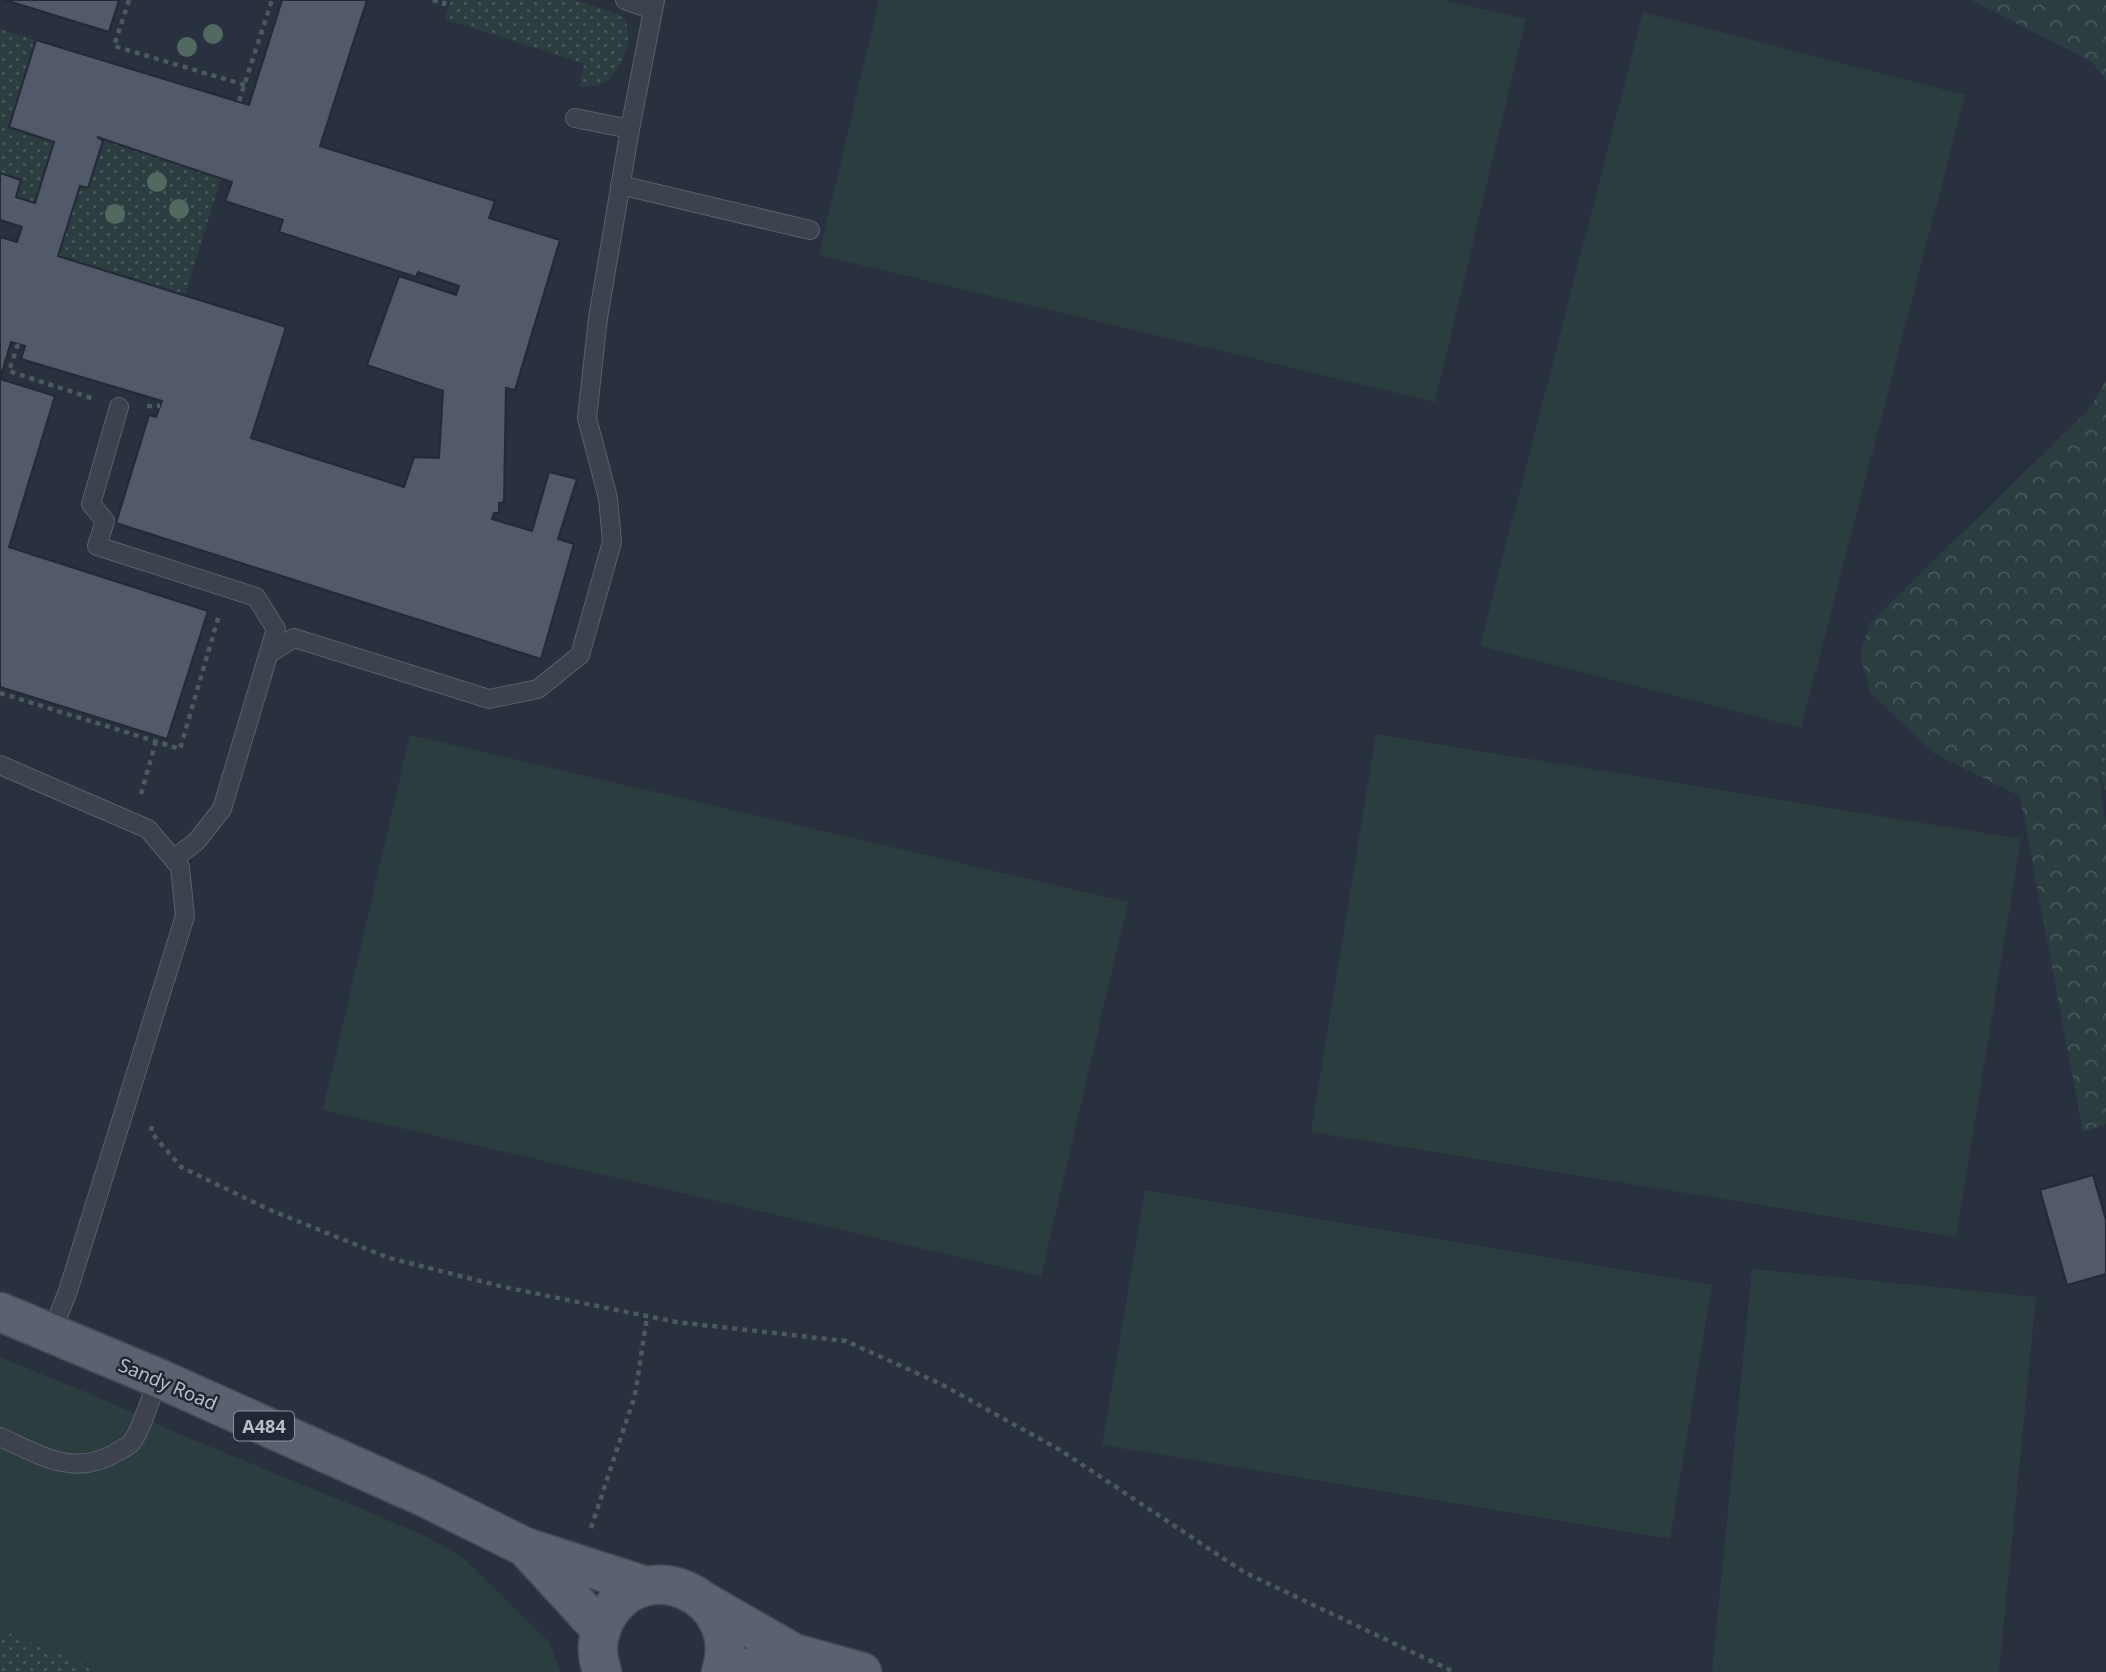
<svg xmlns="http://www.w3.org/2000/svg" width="2106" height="1672" font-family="'Noto Sans',sans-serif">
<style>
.grass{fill:url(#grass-dots)}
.forest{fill:url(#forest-crowns)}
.green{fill:#2c3d40}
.building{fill:#525969;stroke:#232936;stroke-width:2;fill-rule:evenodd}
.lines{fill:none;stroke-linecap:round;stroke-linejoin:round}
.service-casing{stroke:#5a606c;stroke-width:20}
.primary-casing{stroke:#464b58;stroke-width:41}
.path{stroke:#4b5a5e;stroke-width:4.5;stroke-dasharray:5 5;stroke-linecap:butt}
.service{stroke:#3c424e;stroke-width:18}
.primary{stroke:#5b616e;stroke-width:38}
.tree{fill:#526961}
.labels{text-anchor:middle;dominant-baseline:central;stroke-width:5;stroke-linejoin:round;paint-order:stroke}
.shield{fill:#212734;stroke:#8b919c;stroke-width:2}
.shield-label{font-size:18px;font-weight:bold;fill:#b9bec9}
.street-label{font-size:19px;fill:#b9bec9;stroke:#212734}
</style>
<defs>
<pattern id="grass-dots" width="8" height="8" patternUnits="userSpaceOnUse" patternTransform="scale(1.75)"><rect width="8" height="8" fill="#2c3d40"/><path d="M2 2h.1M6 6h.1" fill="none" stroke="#48575a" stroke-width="1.8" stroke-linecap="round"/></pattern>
<pattern id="forest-crowns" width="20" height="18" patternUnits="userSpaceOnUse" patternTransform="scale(1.75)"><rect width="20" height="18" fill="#2c3d40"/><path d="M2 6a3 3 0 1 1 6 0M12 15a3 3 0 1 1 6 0" fill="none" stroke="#48575a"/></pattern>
</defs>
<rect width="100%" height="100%" fill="#29303e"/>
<g class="grass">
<path d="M 451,0 L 575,0 L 621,15 L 626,22 L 628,30 L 628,44 L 622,62 L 610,79 L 599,85 L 579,87 L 584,64 L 445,19 Z"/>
<path d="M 0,29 L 36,40 L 9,127 L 54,142 L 35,203 L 16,197 L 21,180 L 0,173 Z"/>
<path d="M 97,137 L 221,178 L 185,296 L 58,256 L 80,186 L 88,188 L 103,142 Z"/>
<path d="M 2106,713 L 2106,794 L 2098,767 Z"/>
<path d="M 0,1629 L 102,1672 L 0,1672 Z"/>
</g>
<g class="forest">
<path d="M 1971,0 L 2106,0 L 2106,81 L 2092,62 Z"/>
<path d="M 2106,380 L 2106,713 L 2098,767 L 2106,825 L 2106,1124 L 2083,1132 L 2020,796 L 1935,754 L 1870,693 L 1860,655 L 1870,623 L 2090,408 Z"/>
</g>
<g class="green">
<path d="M 879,0 L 1444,0 L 1526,19 L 1435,402 L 819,255 Z"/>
<path d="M 1643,12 L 1965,95 L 1801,728 L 1480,646 Z"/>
<path d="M 1376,734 L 2021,839 L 1956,1237 L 1311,1132 Z"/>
<path d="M 410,735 L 1128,902 L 1041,1276 L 323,1110 Z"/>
<path d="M 1145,1190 L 1712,1285 L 1670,1539 L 1102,1445 Z"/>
<path d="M 1752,1269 L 2036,1297 L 1999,1672 L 1712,1672 Z"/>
<path d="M 0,1357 L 102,1399 L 179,1434 L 369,1512 L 425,1536 L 461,1556 L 548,1641 L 561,1672 L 102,1672 L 0,1629 Z"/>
</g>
<g class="building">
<path d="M 5,0 L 119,0 L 109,32 Z"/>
<path d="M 282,0 L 367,0 L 320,146 L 495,201 L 489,218 L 560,240 L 515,390 L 506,388 L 504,502 L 499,503 L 499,513 L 494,513 L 492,519 L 532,531 L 549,472 L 577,479 L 558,539 L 574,544 L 541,659 L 116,523 L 149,415 L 156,417 L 162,401 L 21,359 L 25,346 L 11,342 L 0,379 L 0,237 L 17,242 L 22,227 L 0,220 L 0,173 L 21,180 L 16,197 L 35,203 L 54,142 L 9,127 L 36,40 L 249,105 ZM 97,137 L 232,182 L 225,201 L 283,220 L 279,232 L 416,277 L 418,272 L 459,286 L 456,295 L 399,276 L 367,365 L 443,391 L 439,458 L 414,457 L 404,487 L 251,438 L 286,327 L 58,256 L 80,186 L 88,188 L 103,141 Z"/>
<path d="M 0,379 L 55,396 L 9,547 L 208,611 L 167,739 L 0,687 Z"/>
<path d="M 2093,1175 L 2106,1220 L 2106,1274 L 2067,1285 L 2040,1190 Z"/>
</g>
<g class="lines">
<g class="service-casing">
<g id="service">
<path d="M 625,0 L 653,10"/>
<path d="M 575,118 L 630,129"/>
<path d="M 620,185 L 810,230"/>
<path d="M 119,407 L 91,504 L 105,521 L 97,546 L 256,597 L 276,629 L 222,809 L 196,842 L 173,859"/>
<path d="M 270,653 L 294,638 L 489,699 L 538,689 L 580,655 L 612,542 L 608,498 L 587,418 L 598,318 L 630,129 L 655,0"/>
<path d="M 0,765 L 148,829 L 180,867 L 185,916 L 68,1291 L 51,1334"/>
<path d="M 0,1437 C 40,1455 75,1478 117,1452 C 121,1449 128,1447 131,1443 C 141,1432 152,1394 158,1378"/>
</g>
</g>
<g class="primary-casing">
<g id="primary">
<path d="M 0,1312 L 158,1378 L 424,1497 L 525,1547 L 646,1586"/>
<path d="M 525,1547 L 601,1630"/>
<path d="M 705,1602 L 794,1653 L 862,1672"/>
<path d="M 602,1672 C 600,1665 598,1658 598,1651 C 597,1640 601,1629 605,1620 C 641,1549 746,1595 721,1672"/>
<path d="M 736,1672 L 794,1653"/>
</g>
</g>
<g class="path">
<path d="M 129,0 L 114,46 L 245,85"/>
<path d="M 433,0 L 444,4 L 445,0"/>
<path d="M 239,101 L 272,0"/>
<path d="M 18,344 L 9,371 L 94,399"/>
<path d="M 147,406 L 160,406"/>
<path d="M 0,693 L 180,749 L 219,615"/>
<path d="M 141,794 L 156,741"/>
<path d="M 152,1126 L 151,1132 L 181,1167 L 270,1210 L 389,1258 L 504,1287 L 676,1322 L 846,1341 L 941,1384 L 1060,1450 L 1244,1572 L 1454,1672"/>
<path d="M 591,1528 L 635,1395 L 647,1317"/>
</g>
<use href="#service" class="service"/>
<use href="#primary" class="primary"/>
</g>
<g class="tree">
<circle cx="213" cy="34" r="10"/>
<circle cx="187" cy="47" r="10"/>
<circle cx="157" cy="182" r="10"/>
<circle cx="179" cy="209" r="10"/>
<circle cx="115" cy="214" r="10"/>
</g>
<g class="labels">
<rect class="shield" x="234" y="1411.5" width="60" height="29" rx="5"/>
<g class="shield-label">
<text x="264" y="1426">A484</text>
</g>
<g class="street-label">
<text transform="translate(168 1384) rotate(23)">Sandy Road</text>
</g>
</g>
</svg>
